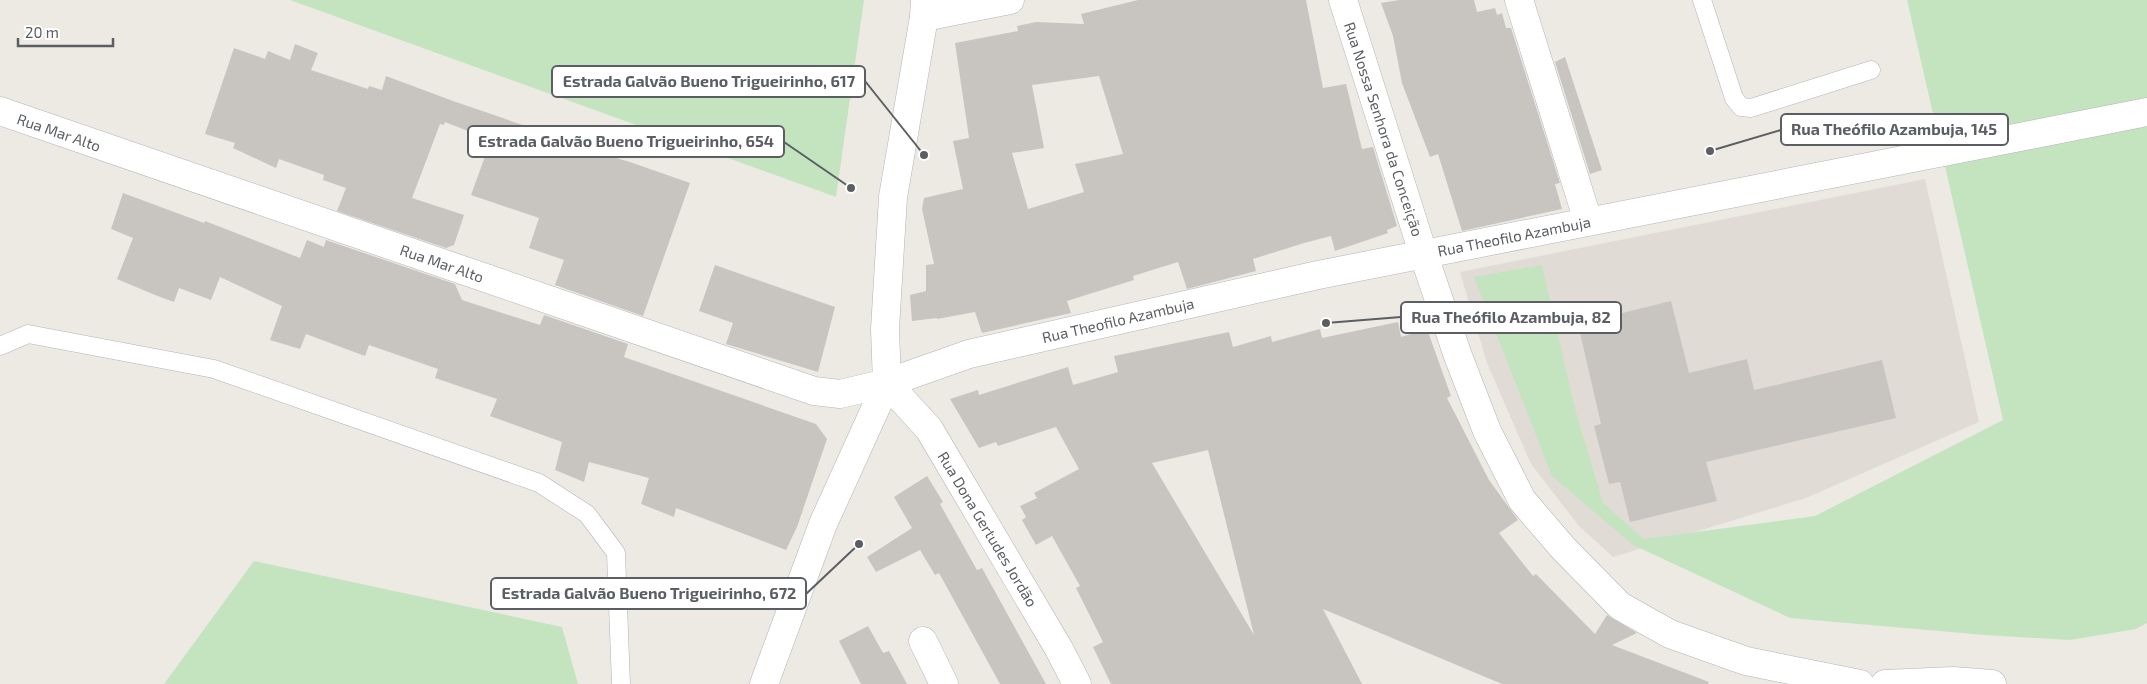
<svg xmlns="http://www.w3.org/2000/svg" width="2147" height="684" font-family="'Exo 2',sans-serif">
<style>
.education{fill:#e0dbd4}
.green{fill:#c4e4c0}
.building{fill:#c8c5c0;fill-rule:evenodd}
.lines{fill:none;stroke-linecap:round;stroke-linejoin:round}
.service-casing{stroke:#b0b4b8;stroke-width:19}
.minor-casing{stroke:#b0b4b8;stroke-width:29}
.tertiary-casing{stroke:#b0b4b8;stroke-width:29}
.service{stroke:#fff;stroke-width:18}
.minor{stroke:#fff;stroke-width:28}
.tertiary{stroke:#fff;stroke-width:28}
.labels{text-anchor:middle;dominant-baseline:central;stroke-width:4;stroke-linejoin:round;paint-order:stroke}
.street-label{font-size:15px;fill:#5b5f63;stroke:#fff}
.leader{fill:none;stroke:#5b5f63;stroke-width:2}
.callout-dot{fill:#5b5f63;stroke:#fff;stroke-width:2}
.callout{fill:#fff;stroke:#5b5f63;stroke-width:2}
.callout-label{font-size:16px;text-anchor:middle;font-weight:bold;fill:#5b5f63}
</style>
<rect width="100%" height="100%" fill="#edeae3"/>
<path class="education" d="M 1925,179 L 1979,422 L 1806,498 L 1613,557 L 1579,526 L 1531,464 L 1487,363 L 1460,272 Z"/>
<g class="green">
<path d="M 290,0 L 864,0 L 836,197 Z"/>
<path d="M 1907,0 L 2147,0 L 2147,623 L 2136,629 L 2070,640 L 1985,635 L 1790,618 L 1633,545 L 1552,476 L 1474,277 L 1542,265 L 1575,409 L 1603,503 L 1644,539 L 1815,516 L 2003,420 Z"/>
<path d="M 254,561 L 562,627 L 578,684 L 164,684 Z"/>
</g>
<g class="building">
<path d="M 1138,0 L 1306,0 L 1323,88 L 1346,84 L 1362,149 L 1373,147 L 1397,226 L 1387,230 L 1388,233 L 1335,251 L 1331,236 L 1304,243 L 1253,259 L 1256,271 L 1187,289 L 1178,262 L 1133,276 L 1134,280 L 1067,301 L 1071,313 L 982,333 L 975,312 L 937,319 L 937,318 L 912,321 L 910,295 L 926,291 L 926,265 L 934,264 L 922,209 L 924,198 L 963,189 L 953,141 L 969,138 L 955,43 L 1018,31 L 1017,26 L 1036,22 L 1084,24 L 1081,14 ZM 1099,76 L 1123,154 L 1075,164 L 1084,192 L 1028,209 L 1012,153 L 1044,148 L 1032,85 Z"/>
<path d="M 1399,0 L 1474,0 L 1477,12 L 1495,8 L 1497,15 L 1502,13 L 1506,28 L 1511,28 L 1560,183 L 1555,184 L 1562,209 L 1462,231 L 1438,154 L 1430,157 L 1402,83 L 1393,36 L 1381,3 Z"/>
<path d="M 295,44 L 318,53 L 311,70 L 368,89 L 369,86 L 382,90 L 386,76 L 453,101 L 584,146 L 583,148 L 630,162 L 690,183 L 643,316 L 555,285 L 564,260 L 529,248 L 539,218 L 471,195 L 491,140 L 445,122 L 444,125 L 440,124 L 412,198 L 464,215 L 454,245 L 446,248 L 337,211 L 346,188 L 323,180 L 324,175 L 279,159 L 276,168 L 233,148 L 235,143 L 205,134 L 234,48 L 265,59 L 268,51 L 290,60 Z"/>
<path d="M 1565,57 L 1602,170 L 1590,174 L 1555,62 Z"/>
<path d="M 123,193 L 204,223 L 205,221 L 300,258 L 307,240 L 324,247 L 326,240 L 455,284 L 462,300 L 540,325 L 544,315 L 628,344 L 624,357 L 816,424 L 827,439 L 797,527 L 786,550 L 676,508 L 674,517 L 641,504 L 649,478 L 589,462 L 584,482 L 555,470 L 562,442 L 490,416 L 497,399 L 435,378 L 438,369 L 369,345 L 365,356 L 306,334 L 300,349 L 270,340 L 282,306 L 220,277 L 211,300 L 179,288 L 174,302 L 155,295 L 117,279 L 133,238 L 111,229 Z"/>
<path d="M 715,265 L 835,307 L 818,372 L 726,344 L 733,323 L 699,311 Z"/>
<path d="M 1671,301 L 1689,373 L 1747,359 L 1754,390 L 1882,360 L 1896,418 L 1706,462 L 1717,501 L 1630,522 L 1620,482 L 1609,484 L 1594,426 L 1601,424 L 1578,324 Z"/>
<path d="M 1398,322 L 1401,337 L 1427,329 L 1451,396 L 1447,398 L 1489,480 L 1518,520 L 1499,533 L 1533,576 L 1536,574 L 1595,634 L 1607,615 L 1637,633 L 1612,645 L 1709,682 L 1708,684 L 1502,684 L 1323,609 L 1362,684 L 1111,684 L 1093,647 L 1103,642 L 1076,588 L 1080,586 L 1052,536 L 1036,545 L 1022,520 L 1026,517 L 1020,506 L 1037,498 L 1034,493 L 1079,469 L 1056,427 L 998,446 L 996,442 L 979,448 L 950,399 L 978,390 L 979,395 L 1068,367 L 1073,385 L 1118,372 L 1114,356 L 1229,332 L 1233,347 L 1271,336 L 1272,342 L 1320,329 L 1322,338 ZM 1208,450 L 1254,635 L 1152,463 Z"/>
<path d="M 927,476 L 943,502 L 940,504 L 977,570 L 982,568 L 1046,684 L 1000,684 L 939,573 L 935,575 L 920,550 L 876,572 L 867,557 L 912,528 L 894,497 Z"/>
<path d="M 868,626 L 883,653 L 889,651 L 907,684 L 861,684 L 839,641 Z"/>
</g>
<g class="lines">
<g class="service-casing">
<g id="service">
<path d="M 1702,0 L 1734,98 L 1741,107 L 1751,108 L 1871,70"/>
<path d="M 0,346 L 28,334 L 214,369 L 539,483 L 587,514 L 616,553 L 621,684"/>
</g>
</g>
<g class="minor-casing">
<g id="minor">
<path d="M 1343,0 L 1423,253 L 1458,356 L 1487,431 L 1522,500 L 1563,548 L 1620,606 L 1670,634 L 1746,661 L 1860,684"/>
<path d="M 1519,0 L 1588,221"/>
<path d="M 924,17 L 1010,0"/>
<path d="M 0,111 L 814,391 L 840,394 L 887,383"/>
<path d="M 923,641 L 944,684"/>
<path d="M 1885,684 L 1953,681 L 1992,684"/>
</g>
</g>
<g class="tertiary-casing">
<g id="tertiary">
<path d="M 887,383 L 969,354 L 1318,275 L 2147,112"/>
<path d="M 887,383 L 929,429 L 1059,649 L 1077,684"/>
<path d="M 764,684 L 823,524 L 887,383 L 885,329 L 893,197 L 924,17 L 925,0"/>
</g>
</g>
<use href="#service" class="service"/>
<use href="#minor" class="minor"/>
<use href="#tertiary" class="tertiary"/>
</g>
<g class="labels">
<g class="street-label">
<text transform="translate(1384 129) rotate(72)">Rua Nossa Senhora da Conceição</text>
<text transform="translate(59 132) rotate(19)">Rua Mar Alto</text>
<text transform="translate(1514 236) rotate(-11)">Rua Theofilo Azambuja</text>
<text transform="translate(442 263) rotate(19)">Rua Mar Alto</text>
<text transform="translate(1118 320) rotate(-13)">Rua Theofilo Azambuja</text>
<text transform="translate(988 529) rotate(59)">Rua Dona Gertudes Jordão</text>
</g>
</g>
<path class="leader" d="M924 155L865 81M1710 151L1781 130M851 188L784 142M1326 323L1401 317M859 544L806 594"/>
<g class="callout-dot">
<circle cx="924" cy="155" r="5"/>
<circle cx="1710" cy="151" r="5"/>
<circle cx="851" cy="188" r="5"/>
<circle cx="1326" cy="323" r="5"/>
<circle cx="859" cy="544" r="5"/>
</g>
<g class="callout">
<rect x="552" y="66" width="313" height="31" rx="5"/>
<rect x="1781" y="114" width="227" height="31" rx="5"/>
<rect x="468" y="126" width="316" height="31" rx="5"/>
<rect x="1401" y="302" width="220" height="31" rx="5"/>
<rect x="491" y="578" width="315" height="31" rx="5"/>
</g>
<g class="callout-label">
<text x="709" y="87">Estrada Galvão Bueno Trigueirinho, 617</text>
<text x="1894" y="135">Rua Theófilo Azambuja, 145</text>
<text x="626" y="147">Estrada Galvão Bueno Trigueirinho, 654</text>
<text x="1511" y="323">Rua Theófilo Azambuja, 82</text>
<text x="649" y="599">Estrada Galvão Bueno Trigueirinho, 672</text>
</g>
<path d="M18 38v8h95v-8" fill="none" stroke="#5b5f63" stroke-width="2.5"/>
<text x="25" y="38" font-size="15" fill="#5b5f63" stroke="#ffffff" stroke-width="4" paint-order="stroke">20 m</text>
</svg>
